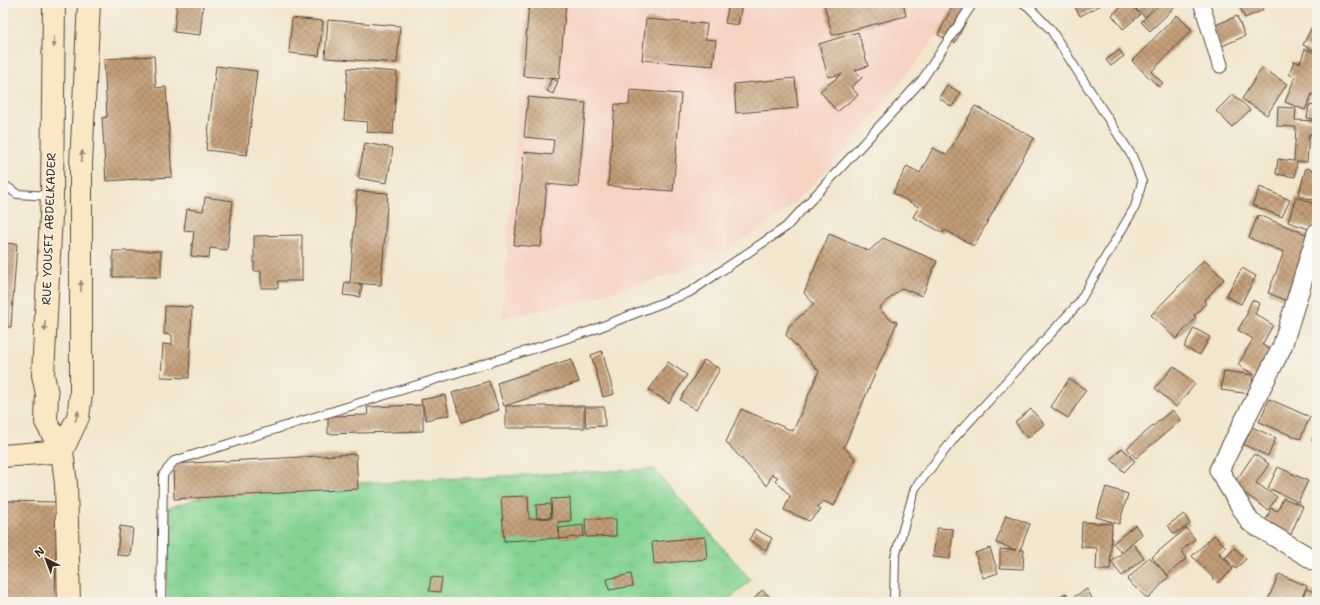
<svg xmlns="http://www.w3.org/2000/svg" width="1320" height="605" font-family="'Shantell Sans',sans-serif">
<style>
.built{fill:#f6d2c3}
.park{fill:url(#park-tufts);stroke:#5f7e58}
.building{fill:url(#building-cross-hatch)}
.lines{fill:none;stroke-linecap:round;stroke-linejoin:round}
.service-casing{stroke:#564638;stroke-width:10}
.minor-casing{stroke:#564638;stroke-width:17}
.tertiary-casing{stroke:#564638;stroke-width:21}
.secondary-casing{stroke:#564638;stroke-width:24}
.service{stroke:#fff;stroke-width:8}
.minor{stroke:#fff;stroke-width:15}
.tertiary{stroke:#fff;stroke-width:19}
.secondary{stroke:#fae7c3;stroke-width:22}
.oneway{fill:#9a8870}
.labels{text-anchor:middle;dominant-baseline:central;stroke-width:3;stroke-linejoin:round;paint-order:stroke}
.street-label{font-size:12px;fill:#3b2a1e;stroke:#f7f3e8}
</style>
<defs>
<pattern id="park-tufts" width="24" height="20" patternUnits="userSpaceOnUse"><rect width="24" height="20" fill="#83d393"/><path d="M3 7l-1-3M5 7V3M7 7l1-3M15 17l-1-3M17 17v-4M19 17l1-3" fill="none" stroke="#72b57e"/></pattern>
<pattern id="building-cross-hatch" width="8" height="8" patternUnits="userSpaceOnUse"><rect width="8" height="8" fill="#c29e77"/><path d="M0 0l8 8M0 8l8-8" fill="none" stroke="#9f8161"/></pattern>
</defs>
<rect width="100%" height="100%" fill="#f7f3e8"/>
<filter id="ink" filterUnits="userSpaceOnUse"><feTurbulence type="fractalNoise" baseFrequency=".025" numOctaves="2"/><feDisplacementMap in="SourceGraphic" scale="8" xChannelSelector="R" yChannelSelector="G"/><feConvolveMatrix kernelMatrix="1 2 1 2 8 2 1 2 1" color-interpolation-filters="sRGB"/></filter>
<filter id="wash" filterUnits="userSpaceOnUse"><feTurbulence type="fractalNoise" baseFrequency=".012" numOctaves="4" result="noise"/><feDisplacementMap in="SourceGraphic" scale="16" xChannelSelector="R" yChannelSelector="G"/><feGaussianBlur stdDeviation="0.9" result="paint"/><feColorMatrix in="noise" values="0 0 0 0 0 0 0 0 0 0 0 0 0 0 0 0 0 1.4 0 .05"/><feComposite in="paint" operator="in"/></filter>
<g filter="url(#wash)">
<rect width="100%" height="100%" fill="#f2e6cd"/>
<path class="built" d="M 526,3 L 959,3 L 942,30 L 848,148 L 786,211 L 706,264 L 583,301 L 502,318 Z"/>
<path class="park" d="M 654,469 L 751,580 L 726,602 L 167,602 L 168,508 L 228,489 Z"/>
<g id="blocks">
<g class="building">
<path d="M 177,3 L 203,5 L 200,35 L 174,32 Z"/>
<path d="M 529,3 L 566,3 L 559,79 L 523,76 Z"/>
<path d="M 729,3 L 742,5 L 738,25 L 725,23 Z"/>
<path d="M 826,3 L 903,3 L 906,16 L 832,35 L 824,4 Z"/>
<path d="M 954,3 L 958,3 L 972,10 L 955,43 L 938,35 Z"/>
<path d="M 1073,3 L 1105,3 L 1080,16 Z"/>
<path d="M 1126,3 L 1130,3 L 1140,15 L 1123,29 L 1112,15 Z"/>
<path d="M 1141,3 L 1157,3 L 1145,17 L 1136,9 Z"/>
<path d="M 1161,3 L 1179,3 L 1150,31 L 1141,22 Z"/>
<path d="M 1238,3 L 1260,3 L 1263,10 L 1245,18 Z"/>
<path d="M 1177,15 L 1192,30 L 1151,72 L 1163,83 L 1159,87 L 1132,61 Z"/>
<path d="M 1237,16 L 1245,36 L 1220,47 L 1211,27 Z"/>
<path d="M 292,18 L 323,21 L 319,56 L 289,53 Z"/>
<path d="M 646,19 L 707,24 L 705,39 L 716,40 L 713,66 L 642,60 Z"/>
<path d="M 328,20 L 400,26 L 397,63 L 325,58 Z"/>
<path d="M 1312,27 L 1317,30 L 1317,52 L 1303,45 Z"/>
<path d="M 858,32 L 868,66 L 855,70 L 862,78 L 851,87 L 858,95 L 837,112 L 820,91 L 842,74 L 828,77 L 819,44 Z"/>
<path d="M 1305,49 L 1317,54 L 1317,96 L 1312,94 L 1305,110 L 1285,102 L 1295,77 L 1289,74 L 1294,61 L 1300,63 Z"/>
<path d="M 1119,50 L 1124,56 L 1111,66 L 1106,60 Z"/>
<path d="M 154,56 L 156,88 L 166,87 L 172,177 L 106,181 L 102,118 L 107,117 L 104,59 Z"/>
<path d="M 216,66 L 257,71 L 247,155 L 206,150 Z"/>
<path d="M 348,68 L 397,72 L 393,134 L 367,132 L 368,122 L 344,120 Z"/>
<path d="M 1262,68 L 1287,84 L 1267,115 L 1242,99 Z"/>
<path d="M 795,78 L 798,108 L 736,113 L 734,84 Z"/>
<path d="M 551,79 L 558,81 L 553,94 L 547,91 Z"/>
<path d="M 947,85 L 961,93 L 952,107 L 939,98 Z"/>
<path d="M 630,90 L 681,94 L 673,191 L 608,186 L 615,104 L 629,105 Z"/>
<path d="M 1233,94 L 1250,110 L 1232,127 L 1216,111 Z"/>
<path d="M 528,97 L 586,103 L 578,187 L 547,184 L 541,247 L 514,245 L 524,152 L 552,155 L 554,140 L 524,137 Z"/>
<path d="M 1309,105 L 1317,106 L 1317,120 L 1307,118 Z"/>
<path d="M 975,106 L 1034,138 L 974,246 L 945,230 L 943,233 L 913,217 L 919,207 L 893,193 L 907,166 L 920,173 L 933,148 L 947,155 Z"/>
<path d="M 1278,107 L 1296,108 L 1295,120 L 1317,121 L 1317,134 L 1309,134 L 1307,162 L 1297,162 L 1295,177 L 1276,174 L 1278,159 L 1294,161 L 1296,127 L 1277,126 Z"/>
<path d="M 365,143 L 393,148 L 387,183 L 358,178 Z"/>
<path d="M 1306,168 L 1317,171 L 1317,201 L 1298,196 Z"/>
<path d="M 1260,187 L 1290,200 L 1282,217 L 1252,205 Z"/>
<path d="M 357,191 L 388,193 L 381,285 L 353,283 L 362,285 L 360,297 L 343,295 L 345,282 L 350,283 Z"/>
<path d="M 205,197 L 233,201 L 227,250 L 210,248 L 209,258 L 191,256 L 194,231 L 184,230 L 187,209 L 203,211 Z"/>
<path d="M 1296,197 L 1317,205 L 1317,215 L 1312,230 L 1288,222 Z"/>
<path d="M 1258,215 L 1316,238 L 1290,302 L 1268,293 L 1284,252 L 1249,238 Z"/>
<path d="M 829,234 L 869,251 L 883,238 L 937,261 L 922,296 L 902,288 L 879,308 L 888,318 L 897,322 L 844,447 L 855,459 L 834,506 L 823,501 L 817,507 L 821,510 L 809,521 L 784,510 L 790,496 L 775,480 L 778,477 L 772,474 L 767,486 L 726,442 L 741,409 L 793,431 L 819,371 L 786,335 L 789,326 L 814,304 L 804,293 Z"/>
<path d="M 302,235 L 302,281 L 278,281 L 278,288 L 261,288 L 261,271 L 254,271 L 254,236 Z"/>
<path d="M 3,243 L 17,244 L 11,327 L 3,327 Z"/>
<rect x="113" y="251" width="48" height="26"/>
<path d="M 1204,260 L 1224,279 L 1204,301 L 1206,303 L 1194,316 L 1196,318 L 1176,339 L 1151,315 Z"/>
<path d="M 1242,268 L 1256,276 L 1241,304 L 1226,296 Z"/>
<path d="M 1252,300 L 1259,303 L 1255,314 L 1273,325 L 1262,345 L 1273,351 L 1258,377 L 1238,365 L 1253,339 L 1238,330 L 1248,312 L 1247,311 Z"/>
<path d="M 165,306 L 192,307 L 189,378 L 161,377 L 163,344 L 172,345 L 172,335 L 164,334 Z"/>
<path d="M 1194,328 L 1210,337 L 1200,355 L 1184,347 Z"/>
<path d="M 602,351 L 614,394 L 603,397 L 591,355 Z"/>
<path d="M 571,359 L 579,382 L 504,406 L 497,383 Z"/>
<path d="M 704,360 L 720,369 L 696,410 L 680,400 Z"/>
<path d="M 668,362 L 687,375 L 669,403 L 649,390 Z"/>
<path d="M 1174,366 L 1195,384 L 1176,407 L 1155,388 Z"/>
<path d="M 1224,371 L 1253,375 L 1251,394 L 1221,390 Z"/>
<path d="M 1069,379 L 1086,390 L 1068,418 L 1051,407 Z"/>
<path d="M 489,381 L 499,410 L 462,422 L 452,393 Z"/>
<path d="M 445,395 L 449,415 L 426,420 L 423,405 L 423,431 L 328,434 L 328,416 L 368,415 L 367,407 L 422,405 L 421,400 Z"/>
<path d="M 1269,399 L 1310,417 L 1300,439 L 1259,422 Z"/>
<rect x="506" y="406" width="78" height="22"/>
<path d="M 585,407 L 604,407 L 605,426 L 586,427 Z"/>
<path d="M 1031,409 L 1044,424 L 1028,438 L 1015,422 Z"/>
<path d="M 1172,410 L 1181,420 L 1136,458 L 1127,448 Z"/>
<path d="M 1316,425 L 1317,425 L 1317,442 L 1312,441 Z"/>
<path d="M 1252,427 L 1276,438 L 1268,456 L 1244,445 Z"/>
<path d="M 1122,448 L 1135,461 L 1124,472 L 1111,459 Z"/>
<path d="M 356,454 L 358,489 L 174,499 L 173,464 Z"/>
<path d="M 1254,454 L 1269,464 L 1256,483 L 1277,497 L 1268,510 L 1233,485 Z"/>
<path d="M 1278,467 L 1308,481 L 1298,502 L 1268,488 Z"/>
<path d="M 1106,487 L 1128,494 L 1119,524 L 1096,517 Z"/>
<path d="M 528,496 L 529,519 L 552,518 L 551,499 L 570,498 L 571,521 L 558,522 L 559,538 L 504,541 L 501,497 Z"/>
<path d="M 1283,498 L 1303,506 L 1285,548 L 1259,537 L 1271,508 L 1278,511 Z"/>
<path d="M 3,501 L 57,502 L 55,602 L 3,602 Z"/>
<path d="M 550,504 L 551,517 L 537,518 L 536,505 Z"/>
<path d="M 1184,514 L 1190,524 L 1174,534 L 1168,525 Z"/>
<path d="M 1006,515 L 1030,524 L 1020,550 L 1024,550 L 1023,569 L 1000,568 L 1000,549 L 1016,550 L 996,543 Z"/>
<path d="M 585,519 L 616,519 L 616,536 L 586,537 Z"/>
<path d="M 1082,522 L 1112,524 L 1110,570 L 1096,570 L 1097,548 L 1081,547 Z"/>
<path d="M 583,525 L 584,536 L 560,539 L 559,528 Z"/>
<path d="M 1135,525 L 1142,534 L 1121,552 L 1113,543 Z"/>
<path d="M 120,526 L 133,528 L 130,556 L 117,555 Z"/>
<path d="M 937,528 L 953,529 L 950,559 L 933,557 Z"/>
<path d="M 1186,528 L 1195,539 L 1181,551 L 1187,558 L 1167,575 L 1152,557 Z"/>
<path d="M 755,529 L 772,538 L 766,550 L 749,540 Z"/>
<path d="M 1214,535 L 1226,547 L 1219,553 L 1233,569 L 1218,583 L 1192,556 Z"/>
<path d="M 705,537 L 707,559 L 654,564 L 652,542 Z"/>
<path d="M 1133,544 L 1144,558 L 1122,576 L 1111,562 Z"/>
<path d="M 990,548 L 998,573 L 983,578 L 975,553 Z"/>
<path d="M 1235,548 L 1246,559 L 1236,569 L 1225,558 Z"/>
<path d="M 1149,557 L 1169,576 L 1148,599 L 1127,580 Z"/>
<path d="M 631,574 L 633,586 L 609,590 L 607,579 Z"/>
<path d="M 1279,574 L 1307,586 L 1300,602 L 1267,602 Z"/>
<path d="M 431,577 L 442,578 L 440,592 L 429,591 Z"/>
<path d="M 1087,589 L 1094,602 L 1072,602 L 1070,599 Z"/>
<path d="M 1306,589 L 1317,593 L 1317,602 L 1301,602 Z"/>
<path d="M 762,590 L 773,600 L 771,602 L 756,602 L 753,600 Z"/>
<path d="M 1066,593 L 1071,602 L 1050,602 Z"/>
</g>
</g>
</g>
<g filter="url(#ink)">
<use href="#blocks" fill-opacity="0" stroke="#564638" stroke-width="1"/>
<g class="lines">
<g class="service-casing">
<g id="service">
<path d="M 3,184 L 17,194 L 51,196"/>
<path d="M 161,602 L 163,475 L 174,461 L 590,331 L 690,292 L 786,227 L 922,80 L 973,3"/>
<path d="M 894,602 L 895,557 L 915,488 L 956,436 L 1078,304 L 1135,207 L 1142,182 L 1132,156 L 1051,30 L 1029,7 L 1023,3"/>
</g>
</g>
<g class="minor-casing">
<path id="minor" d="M 1201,3 L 1203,8 L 1220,65"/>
</g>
<g class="tertiary-casing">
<path id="tertiary" d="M 1317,233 L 1282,347 L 1219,470 L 1250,522 L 1317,562"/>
</g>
<g class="secondary-casing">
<g id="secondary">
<path d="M 54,3 L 52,196 L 43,375 L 47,394 L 46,422 L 62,451 L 66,484 L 69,602"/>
<path d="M 62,451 L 78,417 L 81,394 L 81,164 L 89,3"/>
<path d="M 3,456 L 62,451"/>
</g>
</g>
<use href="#service" class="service"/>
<use href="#minor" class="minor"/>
<use href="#tertiary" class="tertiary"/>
<use href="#secondary" class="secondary"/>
</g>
<defs><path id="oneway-solid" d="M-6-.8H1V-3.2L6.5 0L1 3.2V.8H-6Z"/></defs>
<g class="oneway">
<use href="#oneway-solid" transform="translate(54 42) rotate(91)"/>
<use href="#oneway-solid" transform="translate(82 156) rotate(-87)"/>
<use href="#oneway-solid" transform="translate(81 286) rotate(-90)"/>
<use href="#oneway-solid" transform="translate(45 326) rotate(93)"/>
<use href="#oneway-solid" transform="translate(77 416) rotate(-74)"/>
</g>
</g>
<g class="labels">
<g class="street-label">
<text transform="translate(49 229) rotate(-88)">RUE YOUSFI ABDELKADER</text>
</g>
</g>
<rect width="1320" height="605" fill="none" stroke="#f7f3e8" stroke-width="16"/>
<g transform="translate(46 559) rotate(318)" stroke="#f7f3e8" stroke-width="3" paint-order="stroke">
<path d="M0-3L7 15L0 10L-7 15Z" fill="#3b2a1e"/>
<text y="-6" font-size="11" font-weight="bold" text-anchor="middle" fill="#3b2a1e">N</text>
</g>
</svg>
